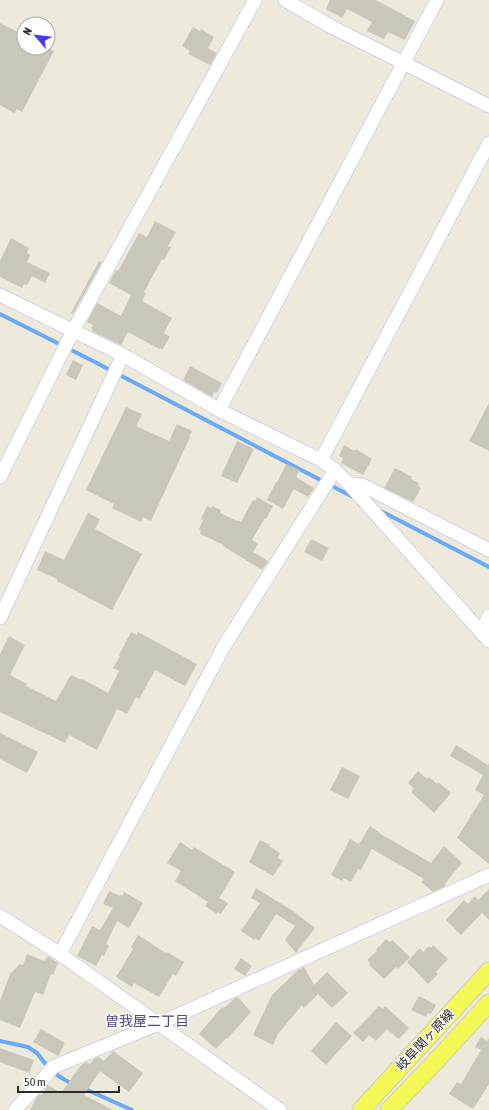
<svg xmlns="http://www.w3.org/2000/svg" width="489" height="1110" font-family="'Asap Condensed','Noto Sans JP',sans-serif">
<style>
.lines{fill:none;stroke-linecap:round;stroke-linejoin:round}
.stream{stroke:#68aaf5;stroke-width:4}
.building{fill:#c8c7ba}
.minor-casing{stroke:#d2d1e4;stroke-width:15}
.major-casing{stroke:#ccc;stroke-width:19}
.minor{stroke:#fff;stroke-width:13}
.major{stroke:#f3f855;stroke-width:17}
.labels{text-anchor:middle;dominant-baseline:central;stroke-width:3;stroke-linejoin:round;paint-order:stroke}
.street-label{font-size:13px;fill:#2a2a2a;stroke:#fff}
.neighbourhood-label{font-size:14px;fill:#4d487e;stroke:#fff}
</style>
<rect width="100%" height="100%" fill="#edeadc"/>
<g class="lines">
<g class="stream">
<path d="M 0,314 L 91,360 L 355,498"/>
<path d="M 379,510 L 489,567"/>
<path d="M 0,1041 L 28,1047 L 37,1053 L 51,1071 L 65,1080 L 73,1084"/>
<path d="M 83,1088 L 132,1110"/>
</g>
</g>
<g class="building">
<path d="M 330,0 L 376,0 L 415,21 L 405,40 L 388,32 L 384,39 L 367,31 L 372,22 L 347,9 L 342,18 L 326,9 Z"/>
<path d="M 0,23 L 24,35 L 24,48 L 49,48 L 54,51 L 22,112 L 17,109 L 14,113 L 0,105 Z"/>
<path d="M 193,27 L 200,31 L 201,29 L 214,37 L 208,48 L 217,53 L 210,65 L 188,54 L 190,51 L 182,46 Z"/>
<path d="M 155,221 L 176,232 L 168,246 L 171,247 L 164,260 L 162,259 L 144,292 L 146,293 L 142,301 L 172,318 L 164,333 L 170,337 L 162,350 L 160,348 L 159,349 L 128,332 L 121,345 L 92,331 L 93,329 L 91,328 L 93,325 L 87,322 L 97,303 L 121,316 L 131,295 L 109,283 L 116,270 L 118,271 L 139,233 L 147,237 Z"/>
<path d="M 11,238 L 29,248 L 27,253 L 30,255 L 27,262 L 50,273 L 45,283 L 32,276 L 27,285 L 24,284 L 22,288 L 0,277 L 0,261 Z"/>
<path d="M 99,261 L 102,262 L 73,314 L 71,313 Z"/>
<path d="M 73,360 L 83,365 L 76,380 L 66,375 Z"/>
<path d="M 190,366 L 222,383 L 217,393 L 214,392 L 212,397 L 183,380 Z"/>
<path d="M 489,403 L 489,451 L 469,441 Z"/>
<path d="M 126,407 L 142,414 L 136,426 L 169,441 L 177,424 L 192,431 L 189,437 L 190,437 L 151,521 L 143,517 L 141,522 L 112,508 L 114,504 L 86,490 Z"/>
<path d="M 237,441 L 254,449 L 237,483 L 221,476 Z"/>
<path d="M 344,445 L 355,451 L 356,449 L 372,459 L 363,475 L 341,463 L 343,458 L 339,456 Z"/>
<path d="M 286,464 L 300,470 L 296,477 L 314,488 L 308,497 L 294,489 L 283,509 L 267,500 L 276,482 L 277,483 Z"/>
<path d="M 395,468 L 412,477 L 411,479 L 419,483 L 418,486 L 421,488 L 413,502 L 384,488 Z"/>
<path d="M 257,497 L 273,506 L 266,519 L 265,518 L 252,540 L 258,544 L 253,552 L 268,561 L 262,570 L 223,546 L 224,545 L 200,534 L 201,530 L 199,529 L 203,520 L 201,519 L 207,506 L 211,508 L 212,506 L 221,510 L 220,513 L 237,521 L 238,520 L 241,522 L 253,500 L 255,501 Z"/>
<path d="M 88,513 L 100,519 L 95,529 L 142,554 L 112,610 L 57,581 L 57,579 L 37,570 L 45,551 L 64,560 Z"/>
<path d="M 311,539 L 329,548 L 322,561 L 304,552 Z"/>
<path d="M 131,632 L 137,635 L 138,632 L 197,664 L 185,686 L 155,670 L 139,699 L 136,697 L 127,714 L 117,709 L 97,750 L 69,735 L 65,743 L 0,712 L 0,654 L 9,636 L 25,645 L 10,675 L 27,684 L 26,686 L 56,701 L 71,675 L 82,680 L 82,679 L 108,693 L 119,671 L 113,668 L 120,656 L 119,655 Z"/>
<path d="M 0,733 L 38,752 L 27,773 L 0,759 Z"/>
<path d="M 456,745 L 488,765 L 489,763 L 489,864 L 457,838 L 484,795 L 475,790 L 483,775 L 450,756 Z"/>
<path d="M 342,767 L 360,776 L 348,799 L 330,790 Z"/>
<path d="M 418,771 L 427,779 L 429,777 L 437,784 L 438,782 L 451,793 L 434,813 L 411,792 L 414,788 L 408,783 Z"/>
<path d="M 370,826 L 379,832 L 379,833 L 431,863 L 444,846 L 462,863 L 444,885 L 446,886 L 433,892 L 421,882 L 424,879 L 372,849 L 361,870 L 358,869 L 351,882 L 343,878 L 342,881 L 331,875 L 350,839 L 359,844 Z"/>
<path d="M 260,840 L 270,845 L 269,846 L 280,853 L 278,858 L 283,861 L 273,876 L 249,862 Z"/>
<path d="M 180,842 L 192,850 L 194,847 L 235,872 L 219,898 L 228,903 L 221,914 L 218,912 L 217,914 L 205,906 L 208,902 L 175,881 L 181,871 L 167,863 Z"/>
<path d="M 256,888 L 293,911 L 315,928 L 296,953 L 285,940 L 295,926 L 276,914 L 259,941 L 255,938 L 254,940 L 241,931 L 260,903 L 251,898 Z"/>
<path d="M 489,889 L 489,920 L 482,913 L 461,935 L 446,920 L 464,900 L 468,904 L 475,896 L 478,900 Z"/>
<path d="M 109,891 L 120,896 L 121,895 L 122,896 L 124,892 L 143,903 L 129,928 L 117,921 L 106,944 L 109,946 L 104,956 L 102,955 L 96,966 L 77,956 L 92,926 L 100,930 L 113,908 L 103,904 Z"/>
<path d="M 138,935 L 166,953 L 167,952 L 184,962 L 176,976 L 173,974 L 159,997 L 134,983 L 132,987 L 116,977 L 133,949 L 131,947 Z"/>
<path d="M 386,939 L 390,942 L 392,940 L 410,957 L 398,969 L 396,967 L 384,979 L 369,965 L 370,963 L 367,960 L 377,951 L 376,950 Z"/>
<path d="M 433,945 L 448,959 L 436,972 L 438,974 L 428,984 L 407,962 L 420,948 L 423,952 L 429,946 L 431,948 Z"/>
<path d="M 27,954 L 44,961 L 48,956 L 58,963 L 53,975 L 51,974 L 43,995 L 35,992 L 20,1028 L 0,1020 L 0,1001 L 10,974 L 20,964 L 23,965 Z"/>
<path d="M 241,958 L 252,966 L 245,976 L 234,969 Z"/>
<path d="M 304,967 L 314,985 L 327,972 L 348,993 L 332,1008 L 318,994 L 304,1008 L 302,1005 L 278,1034 L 273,1045 L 253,1035 L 272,995 L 298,970 Z"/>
<path d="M 419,996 L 436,1005 L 431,1014 L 428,1013 L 426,1017 L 411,1010 Z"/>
<path d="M 238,997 L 251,1012 L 227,1039 L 226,1038 L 216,1049 L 199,1034 L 222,1007 L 224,1008 L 235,998 Z"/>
<path d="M 379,1006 L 383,1009 L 385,1006 L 409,1028 L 399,1039 L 387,1029 L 376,1041 L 369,1035 L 363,1042 L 353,1033 Z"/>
<path d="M 336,1022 L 352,1036 L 326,1065 L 311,1051 Z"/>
<path d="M 41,1029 L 65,1043 L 58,1056 L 33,1042 Z"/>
<path d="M 481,1037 L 487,1041 L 489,1038 L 489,1084 L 473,1109 L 449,1094 L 457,1082 L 461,1084 L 481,1050 L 475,1047 Z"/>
<path d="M 0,1048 L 34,1060 L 29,1073 L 0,1062 Z"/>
<path d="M 113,1051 L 143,1073 L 129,1092 L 100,1071 L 84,1095 L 113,1110 L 30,1110 L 37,1097 L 40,1094 L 42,1095 L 48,1085 L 61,1093 L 81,1065 L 86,1062 L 90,1064 L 94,1059 L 98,1057 L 104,1061 Z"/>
</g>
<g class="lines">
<g class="minor-casing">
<g id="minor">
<path d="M 285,0 L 332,27 L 489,106"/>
<path d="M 0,295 L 123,355 L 219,410 L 321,460 L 335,470 L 349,484 L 489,641"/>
<path d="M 219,410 L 437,0"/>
<path d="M 321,460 L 489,143"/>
<path d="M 0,477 L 73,331 L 255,0"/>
<path d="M 349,484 L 362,485 L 489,550"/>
<path d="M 0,618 L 123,355"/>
<path d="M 481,632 L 489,616"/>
<path d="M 0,916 L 60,954 L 280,1110"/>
<path d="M 60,954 L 224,646 L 335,470"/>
<path d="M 15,1110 L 43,1079 L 53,1067 L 158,1024 L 489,875"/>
</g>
</g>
<g class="major-casing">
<g id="major">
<path d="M 361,1110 L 489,971"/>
<path d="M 389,1110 L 434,1063 L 489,1003"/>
</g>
</g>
<use href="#minor" class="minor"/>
<use href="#major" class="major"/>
</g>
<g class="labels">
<g class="street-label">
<text transform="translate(425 1040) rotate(-47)">岐阜関ヶ原線</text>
</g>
<g class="neighbourhood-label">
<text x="147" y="1021">曽我屋二丁目</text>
</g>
</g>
<g transform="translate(36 36) rotate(298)"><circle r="19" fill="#ffffff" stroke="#aaaaaa"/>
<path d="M0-3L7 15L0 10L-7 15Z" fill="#4737ff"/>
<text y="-6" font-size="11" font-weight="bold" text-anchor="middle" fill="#2a2a2a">N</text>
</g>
<path d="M18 1086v6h101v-6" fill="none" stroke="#2a2a2a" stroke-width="2"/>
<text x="24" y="1086" font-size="12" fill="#2a2a2a" stroke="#ffffff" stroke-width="3" paint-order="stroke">50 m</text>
</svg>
